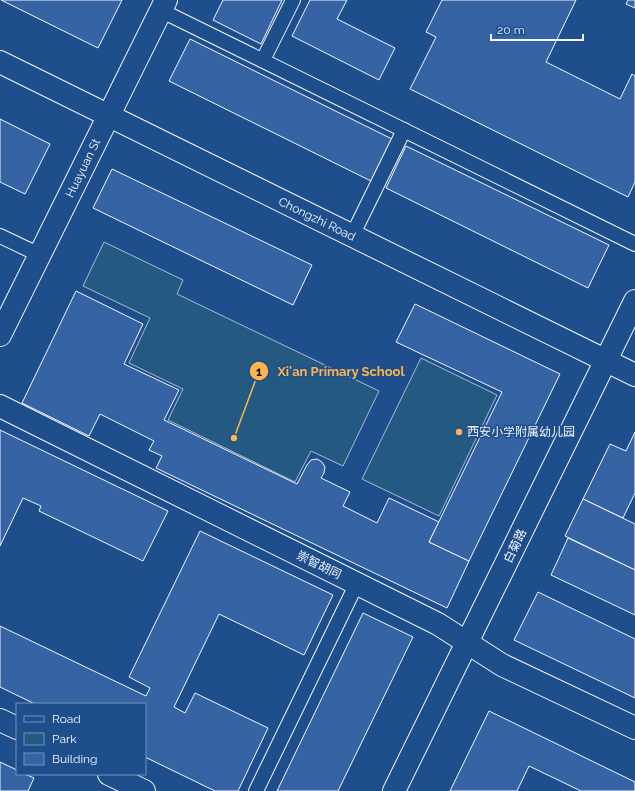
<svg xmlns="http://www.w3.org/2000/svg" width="635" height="791" font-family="Raleway,'Noto Sans SC',sans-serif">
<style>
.green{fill:#245a82;stroke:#a8bbd7}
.building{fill:#3563a3;stroke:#f2f6ff}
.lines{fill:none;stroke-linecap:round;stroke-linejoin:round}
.lane-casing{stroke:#f2f6ff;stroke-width:16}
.street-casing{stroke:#f2f6ff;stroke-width:24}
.secondary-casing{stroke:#f2f6ff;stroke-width:24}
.lane{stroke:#1f4e8c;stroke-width:14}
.street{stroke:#1f4e8c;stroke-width:22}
.secondary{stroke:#1f4e8c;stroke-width:22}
.poi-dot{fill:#ffb74d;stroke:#1f4e8c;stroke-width:1.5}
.labels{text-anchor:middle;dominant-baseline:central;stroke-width:3;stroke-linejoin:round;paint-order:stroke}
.street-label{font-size:12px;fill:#f2f6ff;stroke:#1f4e8c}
.poi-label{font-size:12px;fill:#f2f6ff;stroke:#1f4e8c;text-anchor:start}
.leader{fill:none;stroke:#ffb74d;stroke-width:1.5}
.callout-dot{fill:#ffb74d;stroke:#1f4e8c;stroke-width:1.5}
.mark-label{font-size:12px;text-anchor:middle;font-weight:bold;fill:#111}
.callout-label{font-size:13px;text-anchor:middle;font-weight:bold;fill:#ffb74d;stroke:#1f4e8c;stroke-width:3;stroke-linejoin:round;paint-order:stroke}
</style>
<rect width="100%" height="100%" fill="#1f4e8c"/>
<g class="green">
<path d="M 104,242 L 183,280 L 177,294 L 379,391 L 343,466 L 311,451 L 295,482 L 168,420 L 183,389 L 129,363 L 150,318 L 83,286 Z"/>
<path d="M 421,358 L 497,395 L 439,516 L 362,479 Z"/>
</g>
<g class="building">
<path d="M 1,0 L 122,0 L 98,48 Z"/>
<path d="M 223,0 L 282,0 L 261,44 L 213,20 Z"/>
<path d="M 310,0 L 347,0 L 337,19 L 395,48 L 379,80 L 292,36 Z"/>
<path d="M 442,0 L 576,0 L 546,62 L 620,99 L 632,74 L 635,76 L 635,182 L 628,197 L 410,89 L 436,37 L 426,32 Z"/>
<path d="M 628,0 L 635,0 L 635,8 L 626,4 Z"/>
<path d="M 190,39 L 392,139 L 371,181 L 169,81 Z"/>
<path d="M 0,119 L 50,144 L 25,194 L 0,182 Z"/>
<path d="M 406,146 L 609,245 L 588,288 L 386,188 Z"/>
<path d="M 112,169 L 312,265 L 293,305 L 93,208 Z"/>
<path d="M 76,291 L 143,324 L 124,364 L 179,390 L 164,420 L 297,484 L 307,465 L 311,460 L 317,459 L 322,462 L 325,467 L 324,473 L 321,478 L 350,492 L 343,506 L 377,523 L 389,498 L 439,522 L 429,542 L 469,561 L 447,608 L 156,468 L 162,456 L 149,450 L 154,441 L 100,414 L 89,436 L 22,403 Z"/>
<path d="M 415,304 L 560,374 L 469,561 L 429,542 L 502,392 L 396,342 Z"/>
<path d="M 0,430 L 168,511 L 143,561 L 39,511 L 41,506 L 23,498 L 0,546 Z"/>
<path d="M 635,432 L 635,493 L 623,518 L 583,499 L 610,444 L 626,451 Z"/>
<path d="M 583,499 L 635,524 L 635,570 L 565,536 Z"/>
<path d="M 200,531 L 333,595 L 304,655 L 219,614 L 174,707 L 185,713 L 195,693 L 268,728 L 238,791 L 215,791 L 145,757 L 145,704 L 35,704 L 0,687 L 0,626 L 146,696 L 150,688 L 129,677 Z"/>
<path d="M 568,538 L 635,570 L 635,615 L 551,575 Z"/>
<path d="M 538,592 L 635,639 L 635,698 L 514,640 Z"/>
<path d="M 363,613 L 413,637 L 338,791 L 277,791 Z"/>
<path d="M 489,711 L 635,782 L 635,791 L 581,791 L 529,766 L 517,791 L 450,791 Z"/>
<path d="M 0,762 L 17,770 L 17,774 L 25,774 L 34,778 L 28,791 L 0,791 Z"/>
</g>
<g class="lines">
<g class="lane-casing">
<g id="lane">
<path d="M 160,10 L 635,244"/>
<path d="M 263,60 L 293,0"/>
<path d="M 0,236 L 40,255"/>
<path d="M 352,236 L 404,130"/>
<path d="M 256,791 L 357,583"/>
</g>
</g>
<g class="street-casing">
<g id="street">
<path d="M 0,335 L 166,0"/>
<path d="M 0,406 L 438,624 L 502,665 L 635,728"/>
<path d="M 0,720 L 17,728"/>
<path d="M 109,774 L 144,791"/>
</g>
</g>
<g class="secondary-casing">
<g id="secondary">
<path d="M 0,62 L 635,375"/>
<path d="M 394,791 L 635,301"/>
</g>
</g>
<use href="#lane" class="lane"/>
<use href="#street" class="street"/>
<use href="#secondary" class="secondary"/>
</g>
<circle class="poi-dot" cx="459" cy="432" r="4"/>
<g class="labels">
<g class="street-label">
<text transform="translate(83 168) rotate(-64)">Huayuan St</text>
<text transform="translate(317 219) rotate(26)">Chongzhi Road</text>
<text transform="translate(515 546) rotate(-64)">白菊路</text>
<text transform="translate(319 565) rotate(26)">崇智胡同</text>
</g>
<g class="poi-label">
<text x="467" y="432">西安小学附属幼儿园</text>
</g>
</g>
<path class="leader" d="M234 438L259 371"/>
<g class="callout-dot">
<circle cx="234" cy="438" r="4"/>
<circle cx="259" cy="371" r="10"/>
</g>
<g class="mark-label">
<text x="259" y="376">1</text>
</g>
<g class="callout-label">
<text x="341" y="376">Xi'an Primary School</text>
</g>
<rect x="16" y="703" width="130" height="72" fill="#1f4e8c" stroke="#7391ba"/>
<rect x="24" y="716" width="20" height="6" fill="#1f4e8c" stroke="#7391ba"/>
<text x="52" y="723" font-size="12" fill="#f2f6ff">Road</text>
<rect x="24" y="733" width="20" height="12" fill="#245a82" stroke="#7391ba"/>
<text x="52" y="743" font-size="12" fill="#f2f6ff">Park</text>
<rect x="24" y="753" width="20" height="12" fill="#3563a3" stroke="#7391ba"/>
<text x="52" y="763" font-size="12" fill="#f2f6ff">Building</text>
<path d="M491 34v6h92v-6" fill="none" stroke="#f2f6ff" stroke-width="2"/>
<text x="497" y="34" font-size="12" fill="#f2f6ff" stroke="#1f4e8c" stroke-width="3" paint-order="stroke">20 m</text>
</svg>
